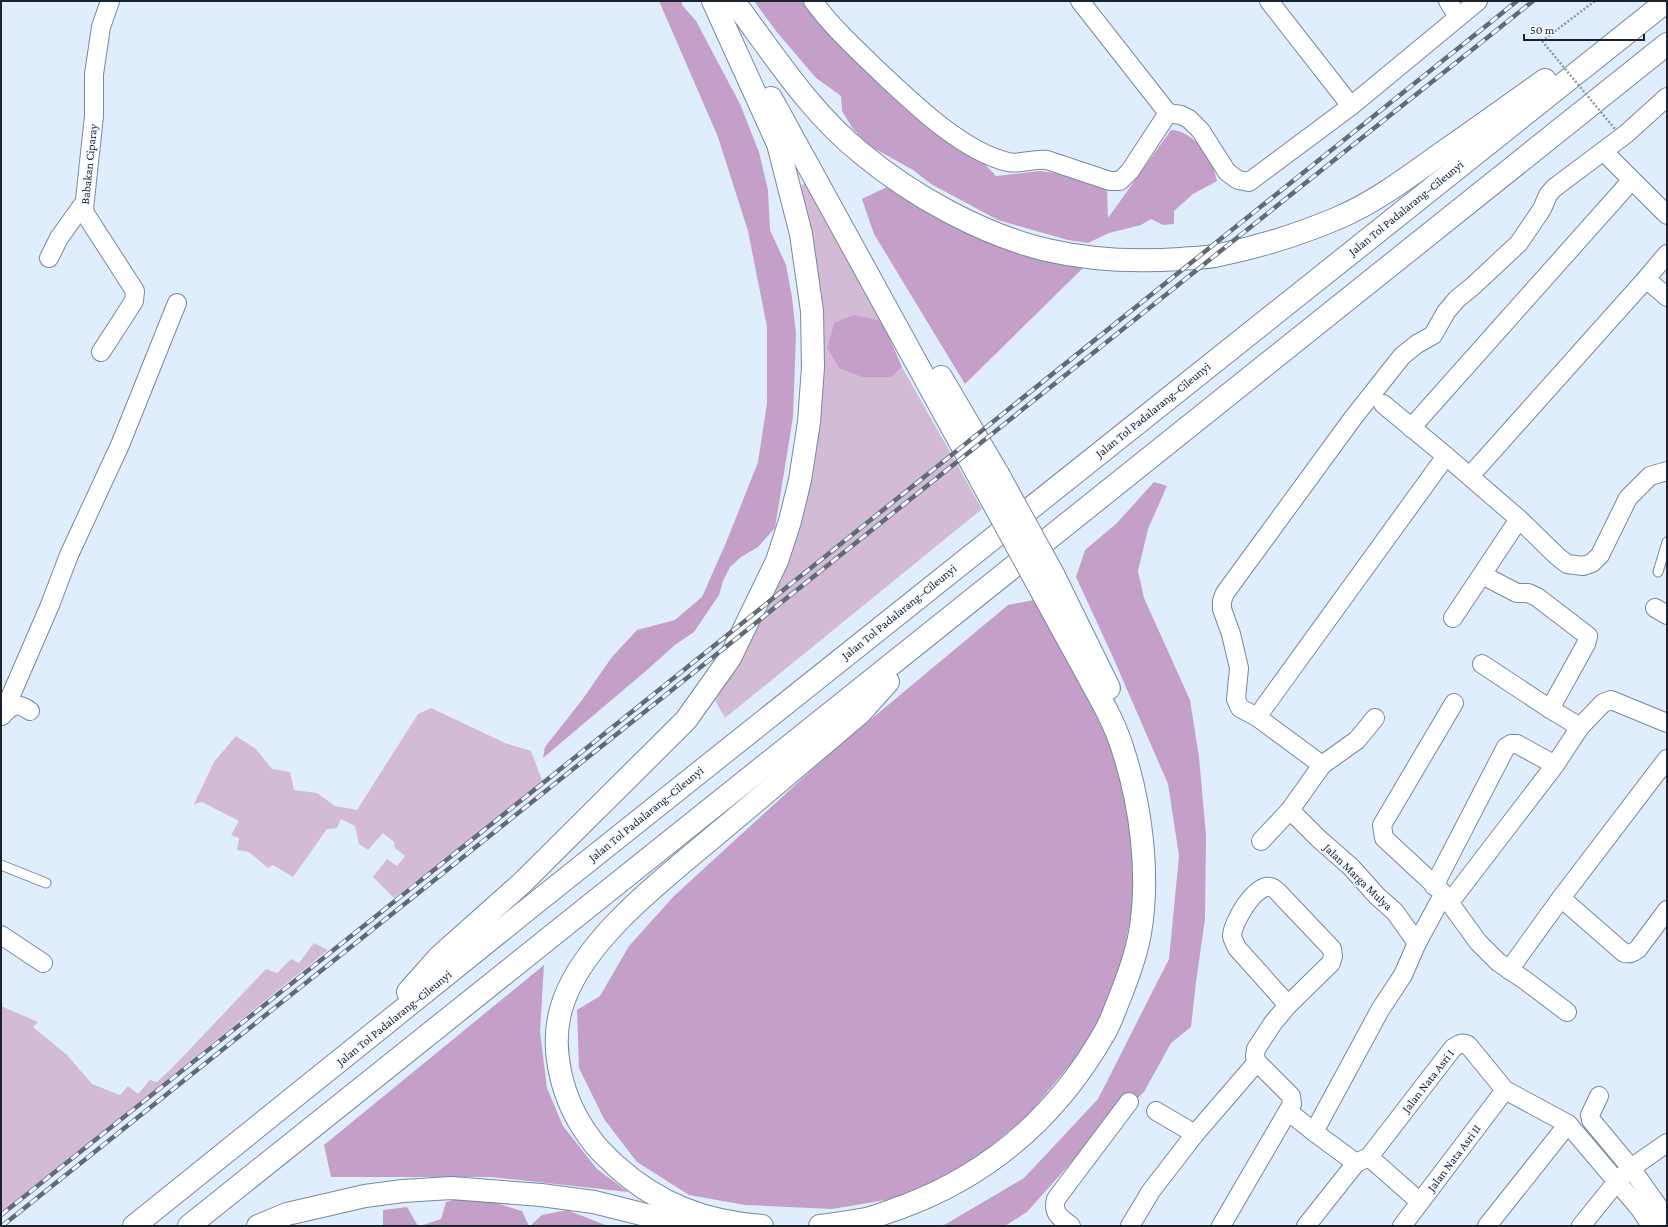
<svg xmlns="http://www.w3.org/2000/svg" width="1668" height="1227" font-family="'Crimson Pro',serif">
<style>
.green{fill:#d3bad5}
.forest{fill:#c4a0c8}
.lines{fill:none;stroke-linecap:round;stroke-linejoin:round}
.lane-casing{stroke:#7589a1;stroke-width:11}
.street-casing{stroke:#7589a1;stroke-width:20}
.highway-casing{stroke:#7589a1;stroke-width:24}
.path{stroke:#8e99a6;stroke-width:2.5;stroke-dasharray:2 2;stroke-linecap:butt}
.lane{stroke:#fff;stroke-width:9}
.street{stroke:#fff;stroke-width:18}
.highway{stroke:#fff;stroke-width:22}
.rail-casing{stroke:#616b77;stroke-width:4.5}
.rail{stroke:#f5f9ff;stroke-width:3;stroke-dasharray:9;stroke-linecap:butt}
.highway-bridge-casing{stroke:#7589a1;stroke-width:24;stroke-linecap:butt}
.path-bridge{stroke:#8e99a6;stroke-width:2.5;stroke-dasharray:2 2;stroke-linecap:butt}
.highway-bridge{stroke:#fff;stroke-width:22}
.labels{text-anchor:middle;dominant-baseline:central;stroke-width:4;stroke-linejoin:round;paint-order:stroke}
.street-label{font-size:12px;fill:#1a232c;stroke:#f5f9ff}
</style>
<rect width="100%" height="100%" fill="#e0edfd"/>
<g class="green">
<path d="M 806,182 L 882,321 L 834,323 L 827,348 L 839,368 L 891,377 L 902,367 L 982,509 L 725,718 L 715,700 L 744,652 L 782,567 L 817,275 L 808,218 L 798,188 Z"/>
<path d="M 431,708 L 505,743 L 531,751 L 543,783 L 394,898 L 373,877 L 387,859 L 397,866 L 405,856 L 395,848 L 394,842 L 383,833 L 368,850 L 359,844 L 355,826 L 341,819 L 337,828 L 327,829 L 293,877 L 273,865 L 268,868 L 249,852 L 237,850 L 239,838 L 231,835 L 239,821 L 202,802 L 194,804 L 214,762 L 236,736 L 256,749 L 272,769 L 290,772 L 294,790 L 317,793 L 335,806 L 357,810 L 418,714 Z"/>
<path d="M 314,943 L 328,950 L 1,1213 L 1,1006 L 38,1022 L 33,1027 L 67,1055 L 92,1084 L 120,1095 L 128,1086 L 138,1094 L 150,1080 L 157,1082 L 172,1068 L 266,969 L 277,973 L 291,959 L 299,963 Z"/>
</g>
<g class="forest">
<path d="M 659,1 L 682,1 L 682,5 L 696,21 L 740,104 L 759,152 L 768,190 L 770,230 L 786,265 L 792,297 L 796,334 L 793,417 L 775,528 L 758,547 L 741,557 L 730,567 L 723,581 L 719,595 L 694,632 L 675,645 L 647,670 L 543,758 L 545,747 L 582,700 L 612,657 L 637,630 L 675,620 L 702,597 L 728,538 L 758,462 L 767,403 L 767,327 L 748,231 L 718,137 Z"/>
<path d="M 754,1 L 807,1 L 976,155 L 996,176 L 1040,171 L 1084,177 L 1107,191 L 1108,218 L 1171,130 C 1188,130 1204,148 1212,162 C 1214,168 1215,175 1217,181 L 1193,194 L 1174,211 L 1174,224 L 1163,225 L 1151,219 L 1141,225 L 1109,233 L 1088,243 L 1068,240 L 998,220 L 931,184 L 913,170 L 870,146 L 853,129 L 842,111 L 841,96 L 816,78 L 776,31 Z"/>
<path d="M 893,184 L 1084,267 L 965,384 L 874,234 L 862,199 Z"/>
<path d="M 854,315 L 882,321 L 902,367 L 891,377 L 862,377 L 839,368 L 827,348 L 834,323 Z"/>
<path d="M 1154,482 L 1167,486 L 1148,529 L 1138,571 L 1144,598 L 1190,700 L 1199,757 L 1206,835 L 1205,919 L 1196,982 L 1191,1027 L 1171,1043 L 1144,1092 L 1085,1147 L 1027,1212 L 1005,1226 L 940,1226 L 946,1224 L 1024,1178 L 1098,1099 L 1169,959 L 1179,856 L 1168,784 L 1112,655 L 1076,577 L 1085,550 L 1117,523 Z"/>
<path d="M 1034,600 L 1046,619 L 1113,740 L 1137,848 L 1133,906 L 1119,974 L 1088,1043 L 1029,1114 L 966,1167 L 898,1198 L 832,1209 L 745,1205 L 689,1195 L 637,1162 L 604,1119 L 579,1068 L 577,1010 L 600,996 L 629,946 L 674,896 L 828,755 L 1008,605 Z"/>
<path d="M 544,965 L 540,1032 L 547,1088 L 563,1126 L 597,1169 L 628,1192 L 491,1177 L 331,1177 L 324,1145 Z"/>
<path d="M 463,1197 L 489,1201 L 522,1211 L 529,1226 L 420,1226 L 441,1219 L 446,1202 Z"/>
<path d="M 407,1207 L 418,1226 L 383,1226 L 383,1210 Z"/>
<path d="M 567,1210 L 608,1226 L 530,1226 L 542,1215 Z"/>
</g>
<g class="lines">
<g class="lane-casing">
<g id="lane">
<path d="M 1658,572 L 1667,542"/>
<path d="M 1,865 L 46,883"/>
</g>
</g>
<g class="street-casing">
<g id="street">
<path d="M 813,1 C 832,27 856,49 880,72 C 913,103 962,151 1008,162 C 1020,165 1034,158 1047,160 L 1110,181 L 1120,181 L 1130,171 L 1168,113"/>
<path d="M 1080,1 L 1168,113 L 1181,115 L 1189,119 L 1201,131 L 1227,172 L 1238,180 L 1249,182 L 1351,106 L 1478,1"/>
<path d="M 1269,1 L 1351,106"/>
<path d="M 1448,1 L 1458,17"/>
<path d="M 1610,158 L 1667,215"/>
<path d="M 49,258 L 59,238 L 84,203"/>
<path d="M 1646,279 L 1667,254"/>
<path d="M 101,352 L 134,301 L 135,291 L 86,215 L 84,209 L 94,116 L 94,74 L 101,27 L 110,1"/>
<path d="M 1383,404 L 1446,456"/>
<path d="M 1411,428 L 1631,181"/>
<path d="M 1470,476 L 1646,279 L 1667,297"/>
<path d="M 1490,579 L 1517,593 L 1528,593 L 1537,597 L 1588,636 L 1586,644 L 1550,709"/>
<path d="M 1655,608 L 1667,615"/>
<path d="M 1453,618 L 1519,519"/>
<path d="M 1482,664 L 1550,709 L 1580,727"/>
<path d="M 1454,703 L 1382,825 L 1384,838 L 1441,891 L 1478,942 L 1498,962 L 1526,981 L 1567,1012"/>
<path d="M 1,716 C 12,706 16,701 30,711"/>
<path d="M 2,716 L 50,605 L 69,555 L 120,445 L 177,303"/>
<path d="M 1257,717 L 1446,456 L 1519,519 L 1557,556 L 1567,564 L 1583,566 L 1592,563 L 1600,555 L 1628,498 L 1650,476 L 1667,471"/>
<path d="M 1322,765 L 1357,740 L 1375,718"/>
<path d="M 1290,810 L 1319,839 L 1351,867 L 1377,896 L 1395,912 L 1417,943"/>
<path d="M 1261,841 L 1290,810 L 1322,765 L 1257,717 L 1240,708 L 1236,699 L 1239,668 L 1231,634 L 1222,609 L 1222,601 L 1225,593 L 1353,418 L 1402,356 L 1417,344 L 1433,335 L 1446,312 L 1457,299 L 1473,286 L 1519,243 L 1542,209 L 1548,195 L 1554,188 L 1626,134 L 1667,97"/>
<path d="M 1434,886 L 1506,747 L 1511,744 L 1517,744 L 1555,765"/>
<path d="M 1561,898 L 1624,953 C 1630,954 1633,953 1638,949 L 1667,910"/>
<path d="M 1450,902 L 1555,765 L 1580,727 L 1603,703 L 1611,700 L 1667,723"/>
<path d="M 1,935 L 43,963"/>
<path d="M 1509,970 L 1561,898 L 1667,759"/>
<path d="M 1599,1096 L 1590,1115 L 1591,1120 L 1631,1168 L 1667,1219"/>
<path d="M 1156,1111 L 1195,1134"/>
<path d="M 1289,1112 L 1314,1132 L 1380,1010 L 1403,975 L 1417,943 L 1443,895"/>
<path d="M 1314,1132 L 1356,1163 L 1369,1157 L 1420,1202"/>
<path d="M 1369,1157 L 1453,1048 C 1459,1044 1462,1042 1468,1045 L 1505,1090 L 1568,1124 L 1640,1209 L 1651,1226"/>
<path d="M 1071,1226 C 1061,1218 1052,1214 1056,1199 L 1129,1102"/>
<path d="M 1130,1226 L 1151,1191 L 1195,1134 L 1257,1062 L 1255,1056 L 1256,1049 L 1273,1023 L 1288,1005 L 1331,963 L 1333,956 L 1332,949 L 1278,892 C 1276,890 1273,887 1270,887 C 1255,884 1232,923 1232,936 C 1233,940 1235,944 1237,948 L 1288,1005"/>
<path d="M 1221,1226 L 1292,1104 L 1291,1096 L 1257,1062"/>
<path d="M 1306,1226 L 1356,1163"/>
<path d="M 1402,1226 L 1505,1090"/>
<path d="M 1487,1226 L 1568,1124"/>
<path d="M 1581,1226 L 1619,1179 L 1631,1168 L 1667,1143"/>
</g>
</g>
<g class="highway-casing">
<g id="highway">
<path d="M 735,3 C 774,55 810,112 861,153 C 911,195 983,235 1047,250 C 1090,260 1137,262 1181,259 C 1193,258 1206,258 1219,255 C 1259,247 1300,234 1338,218 C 1375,202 1407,178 1439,155 C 1475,130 1510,105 1545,80"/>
<path d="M 771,98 L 983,484"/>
<path d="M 941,377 L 998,474"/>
<path d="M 1053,574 L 1109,688"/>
<path d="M 408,992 L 439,957 L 522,883 L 686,720 L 730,658 L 777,561 L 790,521 L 800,480 L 809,422 L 813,367 L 812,311 L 801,234 L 778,144 L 713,1"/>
<path d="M 134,1226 L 533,905 L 1667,1"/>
<path d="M 189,1226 L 1667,44"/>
<path d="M 258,1226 L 287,1214 L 365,1196 L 403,1191 L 451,1188 L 541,1195 L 594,1202 L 689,1226"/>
<path d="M 762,1226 C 705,1222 658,1204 616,1166 C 607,1157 597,1149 590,1138 C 562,1101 547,1045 564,1000 C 587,936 666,877 718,833 C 766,793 814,752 861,712 L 888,682"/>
<path d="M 820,1226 C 835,1224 851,1222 866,1219 C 878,1216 890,1211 902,1207 C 991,1174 1058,1115 1105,1032 C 1111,1022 1115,1009 1120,997 C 1128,977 1136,955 1140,933 C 1150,875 1141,805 1123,750 C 1115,723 1100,698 1087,674 C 1070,643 1053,612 1036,581"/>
</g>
</g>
<path class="path" d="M 1542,41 L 1595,1"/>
<use href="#lane" class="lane"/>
<use href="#street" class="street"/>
<use href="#highway" class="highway"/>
<g class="rail-casing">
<g id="rail">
<path d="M 1,1215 L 543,783 L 1517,1"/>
<path d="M 2,1226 L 1533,1"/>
</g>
</g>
<use href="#rail" class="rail"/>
<g class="highway-bridge-casing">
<g id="highway-bridge">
<path d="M 998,474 L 1053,574"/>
<path d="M 983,484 L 1036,581"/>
</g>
</g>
<path class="path-bridge" d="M 1542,41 L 1615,129"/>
<use href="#highway-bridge" class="highway-bridge"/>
</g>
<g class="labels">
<g class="street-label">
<text transform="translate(89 164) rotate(-84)">Babakan Ciparay</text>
<text transform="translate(1406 208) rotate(-39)">Jalan Tol Padalarang–Cileunyi</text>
<text transform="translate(1153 410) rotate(-39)">Jalan Tol Padalarang–Cileunyi</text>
<text transform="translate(899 612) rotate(-39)">Jalan Tol Padalarang–Cileunyi</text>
<text transform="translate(646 814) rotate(-39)">Jalan Tol Padalarang–Cileunyi</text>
<text transform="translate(1358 877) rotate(44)">Jalan Marga Mulya</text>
<text transform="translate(394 1018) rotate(-39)">Jalan Tol Padalarang–Cileunyi</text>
<text transform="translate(1428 1081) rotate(-52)">Jalan Nata Asri I</text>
<text transform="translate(1454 1158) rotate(-53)">Jalan Nata Asri II</text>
</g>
</g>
<rect width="1668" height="1227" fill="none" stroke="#1a232c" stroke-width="4"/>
<path d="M1524 34v6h120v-6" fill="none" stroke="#1a232c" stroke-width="2"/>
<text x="1530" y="34" font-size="12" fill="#1a232c" stroke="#f5f9ff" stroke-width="3" paint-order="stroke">50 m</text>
</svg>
